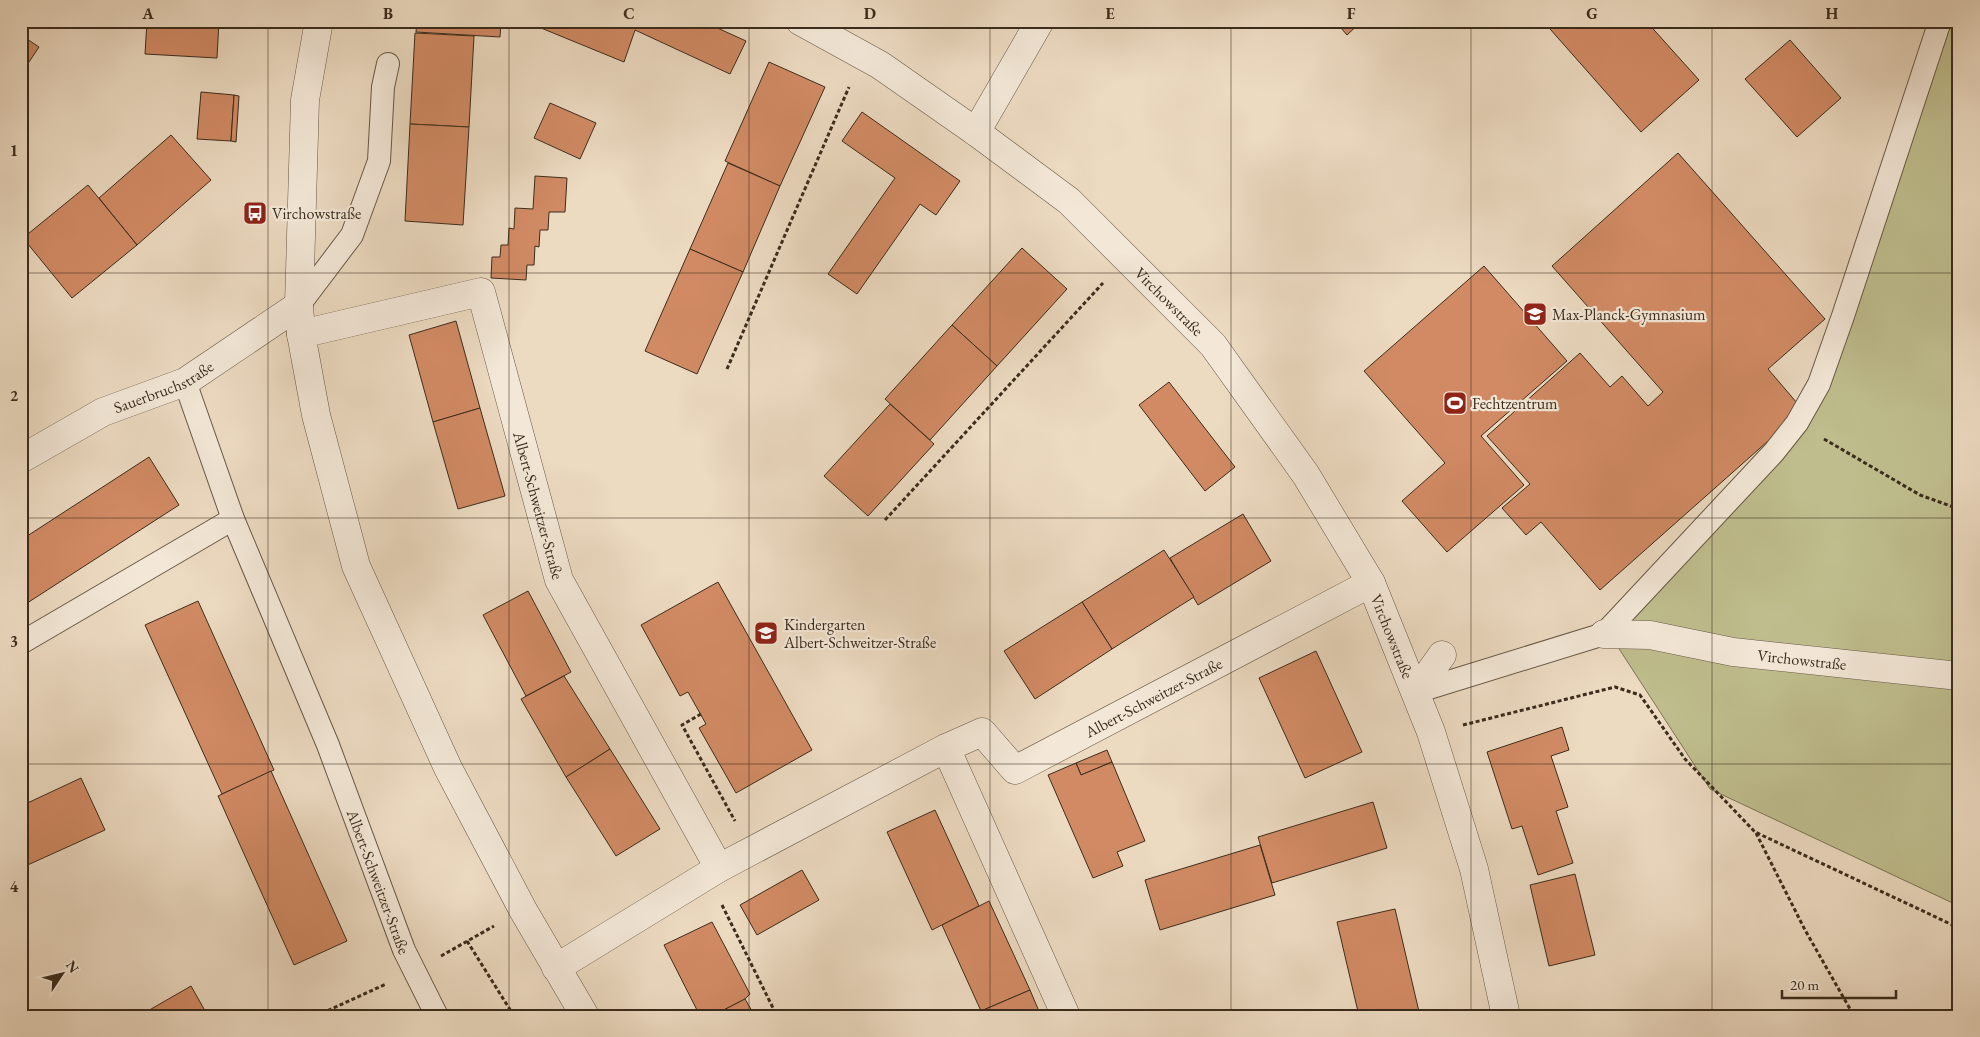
<svg xmlns="http://www.w3.org/2000/svg" width="1980" height="1037" font-family="'EB Garamond',serif">
<style>
.green{fill:#bfbd8d;stroke:#7d7455}
.building{fill:#d18a64;stroke:#3b2c1d}
.lines{fill:none;stroke-linecap:round;stroke-linejoin:round}
.lane-casing{stroke:#675846;stroke-width:24}
.street-casing{stroke:#675846;stroke-width:29}
.path{stroke:#3b2c1d;stroke-width:3;stroke-dasharray:4 2.5;stroke-linecap:butt}
.lane{stroke:#f3e7d7;stroke-width:22}
.street{stroke:#f3e7d7;stroke-width:28}
.grid{fill:none;stroke:#3b2c1d;stroke-width:1;stroke-opacity:0.55}
.labels{text-anchor:middle;dominant-baseline:central;stroke-width:4.5;stroke-linejoin:round;paint-order:stroke}
.poi-label{font-size:16px;fill:#3b2c1d;stroke:#f3e7d7;text-anchor:start}
.street-label{font-size:16px;fill:#3b2c1d;stroke:#f3e7d7}
.neatline{fill:none;stroke:#3b2c1d;stroke-width:2}
.grid-label{font-size:16px;text-anchor:middle;font-weight:bold;fill:#3b2c1d}
</style>
<rect width="100%" height="100%" fill="#ecdac1"/>
<filter id="stains"><feTurbulence type="fractalNoise" baseFrequency=".004" numOctaves="4"/><feColorMatrix values="0 0 0 0 .2 0 0 0 0 .09 0 0 0 0 .02 0 0 0 .5 -.17"/></filter>
<radialGradient id="worn" r=".72"><stop offset=".6" stop-color="#630" stop-opacity="0"/><stop offset="1" stop-color="#630" stop-opacity=".3"/></radialGradient>
<path class="green" d="M 1952,21 L 1959,21 L 1959,906 L 1710,789 L 1614,641 L 1663,577 L 1765,476 L 1873,252 Z"/>
<g class="building">
<path d="M 147,21 L 219,21 L 217,58 L 145,54 Z"/>
<path d="M 417,21 L 501,21 L 500,37 L 416,32 Z"/>
<path d="M 544,21 L 702,21 L 746,41 L 730,74 L 635,30 L 624,62 L 541,28 Z"/>
<path d="M 1335,21 L 1362,21 L 1347,35 Z"/>
<path d="M 1543,21 L 1646,21 L 1699,80 L 1641,132 Z"/>
<path d="M 415,33 L 474,36 L 469,127 L 410,124 Z"/>
<path d="M 21,35 L 39,47 L 21,74 Z"/>
<path d="M 1790,40 L 1841,98 L 1797,137 L 1745,79 Z"/>
<path d="M 769,62 L 825,87 L 780,186 L 725,161 Z"/>
<path d="M 201,92 L 234,95 L 231,141 L 197,139 Z"/>
<path d="M 234,95 L 239,96 L 236,142 L 231,141 Z"/>
<path d="M 550,103 L 596,123 L 580,159 L 534,138 Z"/>
<path d="M 862,112 L 960,181 L 936,215 L 920,204 L 857,294 L 828,274 L 895,178 L 842,141 Z"/>
<path d="M 410,124 L 469,127 L 463,225 L 405,221 Z"/>
<path d="M 171,135 L 211,180 L 137,245 L 99,198 Z"/>
<path d="M 1678,153 L 1825,319 L 1768,369 L 1803,410 L 1600,590 L 1541,522 L 1526,535 L 1502,508 L 1530,484 L 1487,436 L 1580,353 L 1610,387 L 1622,376 L 1648,406 L 1663,392 L 1552,266 Z"/>
<path d="M 728,163 L 780,186 L 743,272 L 690,249 Z"/>
<path d="M 535,176 L 567,178 L 565,212 L 549,212 L 548,230 L 540,230 L 539,247 L 535,246 L 534,265 L 527,265 L 526,280 L 491,278 L 492,257 L 500,257 L 501,245 L 508,245 L 509,228 L 514,229 L 515,208 L 533,209 Z"/>
<path d="M 88,185 L 137,245 L 72,298 L 23,238 Z"/>
<path d="M 1022,248 L 1067,289 L 997,366 L 952,325 Z"/>
<path d="M 690,249 L 743,272 L 697,374 L 645,351 Z"/>
<path d="M 1484,266 L 1567,361 L 1481,436 L 1524,485 L 1447,552 L 1402,501 L 1445,463 L 1364,371 Z"/>
<path d="M 456,321 L 480,408 L 433,422 L 409,335 Z"/>
<path d="M 952,325 L 997,366 L 930,440 L 885,399 Z"/>
<path d="M 1169,382 L 1235,467 L 1205,491 L 1139,405 Z"/>
<path d="M 890,404 L 934,444 L 868,516 L 824,476 Z"/>
<path d="M 480,408 L 505,496 L 458,509 L 433,422 Z"/>
<path d="M 149,457 L 179,505 L 21,607 L 21,540 Z"/>
<path d="M 1243,514 L 1271,561 L 1198,605 L 1170,558 Z"/>
<path d="M 1164,550 L 1194,597 L 1112,649 L 1082,602 Z"/>
<path d="M 718,582 L 812,750 L 736,793 L 699,728 L 706,724 L 688,692 L 680,696 L 641,625 Z"/>
<path d="M 528,591 L 571,672 L 526,696 L 483,615 Z"/>
<path d="M 198,601 L 274,770 L 222,794 L 145,625 Z"/>
<path d="M 1082,602 L 1112,649 L 1035,699 L 1004,651 Z"/>
<path d="M 1316,651 L 1362,752 L 1305,778 L 1259,678 Z"/>
<path d="M 564,676 L 610,749 L 566,777 L 521,699 Z"/>
<path d="M 1562,727 L 1569,750 L 1551,756 L 1568,807 L 1556,811 L 1573,863 L 1538,875 L 1522,826 L 1512,829 L 1487,752 Z"/>
<path d="M 610,749 L 660,829 L 616,856 L 566,777 Z"/>
<path d="M 1107,750 L 1112,762 L 1081,775 L 1076,763 Z"/>
<path d="M 1112,762 L 1145,841 L 1117,852 L 1123,866 L 1093,878 L 1048,775 L 1076,763 L 1081,775 Z"/>
<path d="M 271,771 L 347,941 L 294,965 L 218,796 Z"/>
<path d="M 81,778 L 105,830 L 21,868 L 21,806 Z"/>
<path d="M 1373,802 L 1387,848 L 1272,883 L 1258,837 Z"/>
<path d="M 935,810 L 979,906 L 932,930 L 887,832 Z"/>
<path d="M 1260,845 L 1275,895 L 1160,930 L 1145,880 Z"/>
<path d="M 802,870 L 819,900 L 757,935 L 740,905 Z"/>
<path d="M 1575,874 L 1595,955 L 1549,966 L 1530,885 Z"/>
<path d="M 989,901 L 1030,990 L 981,1011 L 942,925 Z"/>
<path d="M 1395,909 L 1420,1016 L 1359,1016 L 1337,922 Z"/>
<path d="M 712,922 L 750,994 L 745,999 L 712,1016 L 700,1016 L 664,945 Z"/>
<path d="M 191,986 L 208,1016 L 139,1016 Z"/>
<path d="M 1030,990 L 1041,1016 L 983,1016 L 981,1011 Z"/>
<path d="M 745,999 L 755,1016 L 712,1016 Z"/>
</g>
<g class="lines">
<g class="lane-casing">
<g id="lane">
<path d="M 299,305 L 352,235 L 379,161 L 383,87 L 388,64"/>
<path id="s1" d="M 185,382 L 233,519 L 328,745 L 404,950 L 437,1016"/>
<path d="M 21,643 L 233,519"/>
<path d="M 1416,692 L 1604,634 L 1774,452 L 1797,423 L 1819,384 L 1843,316 L 1940,21"/>
</g>
</g>
<g class="street-casing">
<g id="street">
<path d="M 319,21 L 305,100 L 299,305 L 301,334 L 316,415 L 356,566 L 448,768 L 523,910 L 585,1016"/>
<path id="s2" d="M 800,21 L 880,65 L 976,132 L 1069,201 L 1213,345 L 1306,475 L 1371,583 L 1431,732 L 1474,869 L 1506,1016"/>
<path d="M 976,132 L 1040,21"/>
<path id="s3" d="M 301,334 L 481,292 L 559,580 L 719,868"/>
<path id="s4" d="M 21,459 L 103,412 L 185,382 L 299,305"/>
<path id="s5" d="M 1604,634 L 1650,635 L 1733,652 L 1959,676"/>
<path d="M 1416,692 L 1442,655"/>
<path d="M 946,748 L 1066,1016"/>
<path id="s6" d="M 556,968 L 719,868 L 946,748 L 982,732 L 1015,770 L 1371,583"/>
</g>
</g>
<g class="path">
<path d="M 727,369 L 849,87"/>
<path d="M 1824,439 L 1920,495 L 1959,509"/>
<path d="M 885,520 L 1103,283"/>
<path d="M 701,714 L 682,725 L 735,821"/>
<path d="M 1463,725 L 1615,687 L 1640,695 L 1685,759 L 1755,832 L 1959,928"/>
<path d="M 1756,833 L 1805,930 L 1854,1016"/>
<path d="M 722,905 L 777,1016"/>
<path d="M 467,941 L 514,1016"/>
<path d="M 441,956 L 494,926"/>
<path d="M 316,1016 L 386,984"/>
</g>
<use href="#lane" class="lane"/>
<use href="#street" class="street"/>
</g>
<path class="grid" d="M 268,21 L 268,1016M 509,21 L 509,1016M 749,21 L 749,1016M 990,21 L 990,1016M 1231,21 L 1231,1016M 1471,21 L 1471,1016M 1712,21 L 1712,1016M 21,273 L 1959,273M 21,518 L 1959,518M 21,764 L 1959,764"/>
<defs>
<g id="bus-square" transform="scale(1.25)"><rect x="-9" y="-9" width="18" height="18" rx="4" fill="#8f2418" stroke="#f3e7d7"/><path d="M-5-6H5V4H4V6H2V4H-2V6H-4V4H-5ZM-3.5-4V0h7V-4ZM-3.5 1.2v1.5H-2V1.2ZM2 1.2v1.5H3.5V1.2Z" fill="#fff"/></g>
<g id="school-square" transform="scale(1.25)"><rect x="-9" y="-9" width="18" height="18" rx="4" fill="#8f2418" stroke="#f3e7d7"/><path d="M0-5L7-2L0 1L-7-2ZM-4 1L0 2.5L4 1V4Q0 6-4 4Z" fill="#fff"/></g>
<g id="stadium-square" transform="scale(1.25)"><rect x="-9" y="-9" width="18" height="18" rx="4" fill="#8f2418" stroke="#f3e7d7"/><path d="M0-5a6.5 5 0 1 0 0 10a6.5 5 0 1 0 0-10ZM-3.5-1.8h7v3.6h-7Z" fill="#fff"/></g>
</defs>
<g fill-rule="evenodd">
<use href="#bus-square" x="255" y="213"/>
<use href="#school-square" x="1535" y="314"/>
<use href="#stadium-square" x="1455" y="403"/>
<use href="#school-square" x="766" y="633"/>
</g>
<g class="labels">
<g class="poi-label">
<text x="272" y="213">Virchowstraße</text>
<text x="1552" y="314">Max-Planck-Gymnasium</text>
<text x="1472" y="403">Fechtzentrum</text>
<text x="784" y="624">Kindergarten<tspan x="784" dy="18">Albert-Schweitzer-Straße</tspan></text>
</g>
<g class="street-label">
<text stroke="none"><textPath href="#s2" startOffset="466">Virchowstraße</textPath></text>
<text stroke="none"><textPath href="#s4" startOffset="160">Sauerbruchstraße</textPath></text>
<text stroke="none"><textPath href="#s3" startOffset="406">Albert-Schweitzer-Straße</textPath></text>
<text stroke="none"><textPath href="#s2" startOffset="871">Virchowstraße</textPath></text>
<text stroke="none"><textPath href="#s5" startOffset="200">Virchowstraße</textPath></text>
<text stroke="none"><textPath href="#s6" startOffset="694">Albert-Schweitzer-Straße</textPath></text>
<text stroke="none"><textPath href="#s1" startOffset="536">Albert-Schweitzer-Straße</textPath></text>
</g>
</g>
<rect width="1980" height="1037" fill="none" stroke="#ecdac1" stroke-width="55"/>
<g transform="translate(62 974) rotate(55)" stroke="#f3e7d7" stroke-width="4" paint-order="stroke">
<path d="M0-4L9 19L0 12L-9 19Z" fill="#3b2c1d"/>
<text y="-8" font-size="14" font-weight="bold" text-anchor="middle" fill="#3b2c1d">N</text>
</g>
<path d="M1782 990v8h114v-8" fill="none" stroke="#3b2c1d" stroke-width="2.5"/>
<text x="1790" y="990" font-size="15" fill="#3b2c1d" stroke="#f3e7d7" stroke-width="4" paint-order="stroke">20 m</text>
<rect x="28" y="28" width="1924" height="982" class="neatline"/>
<g class="grid-label">
<text x="148" y="19">A</text>
<text x="388" y="19">B</text>
<text x="629" y="19">C</text>
<text x="870" y="19">D</text>
<text x="1110" y="19">E</text>
<text x="1351" y="19">F</text>
<text x="1592" y="19">G</text>
<text x="1832" y="19">H</text>
<text x="14" y="156">1</text>
<text x="14" y="401">2</text>
<text x="14" y="647">3</text>
<text x="14" y="892">4</text>
</g>
<rect width="100%" height="100%" filter="url(#stains)"/>
<rect width="100%" height="100%" fill="url(#worn)"/>
</svg>
